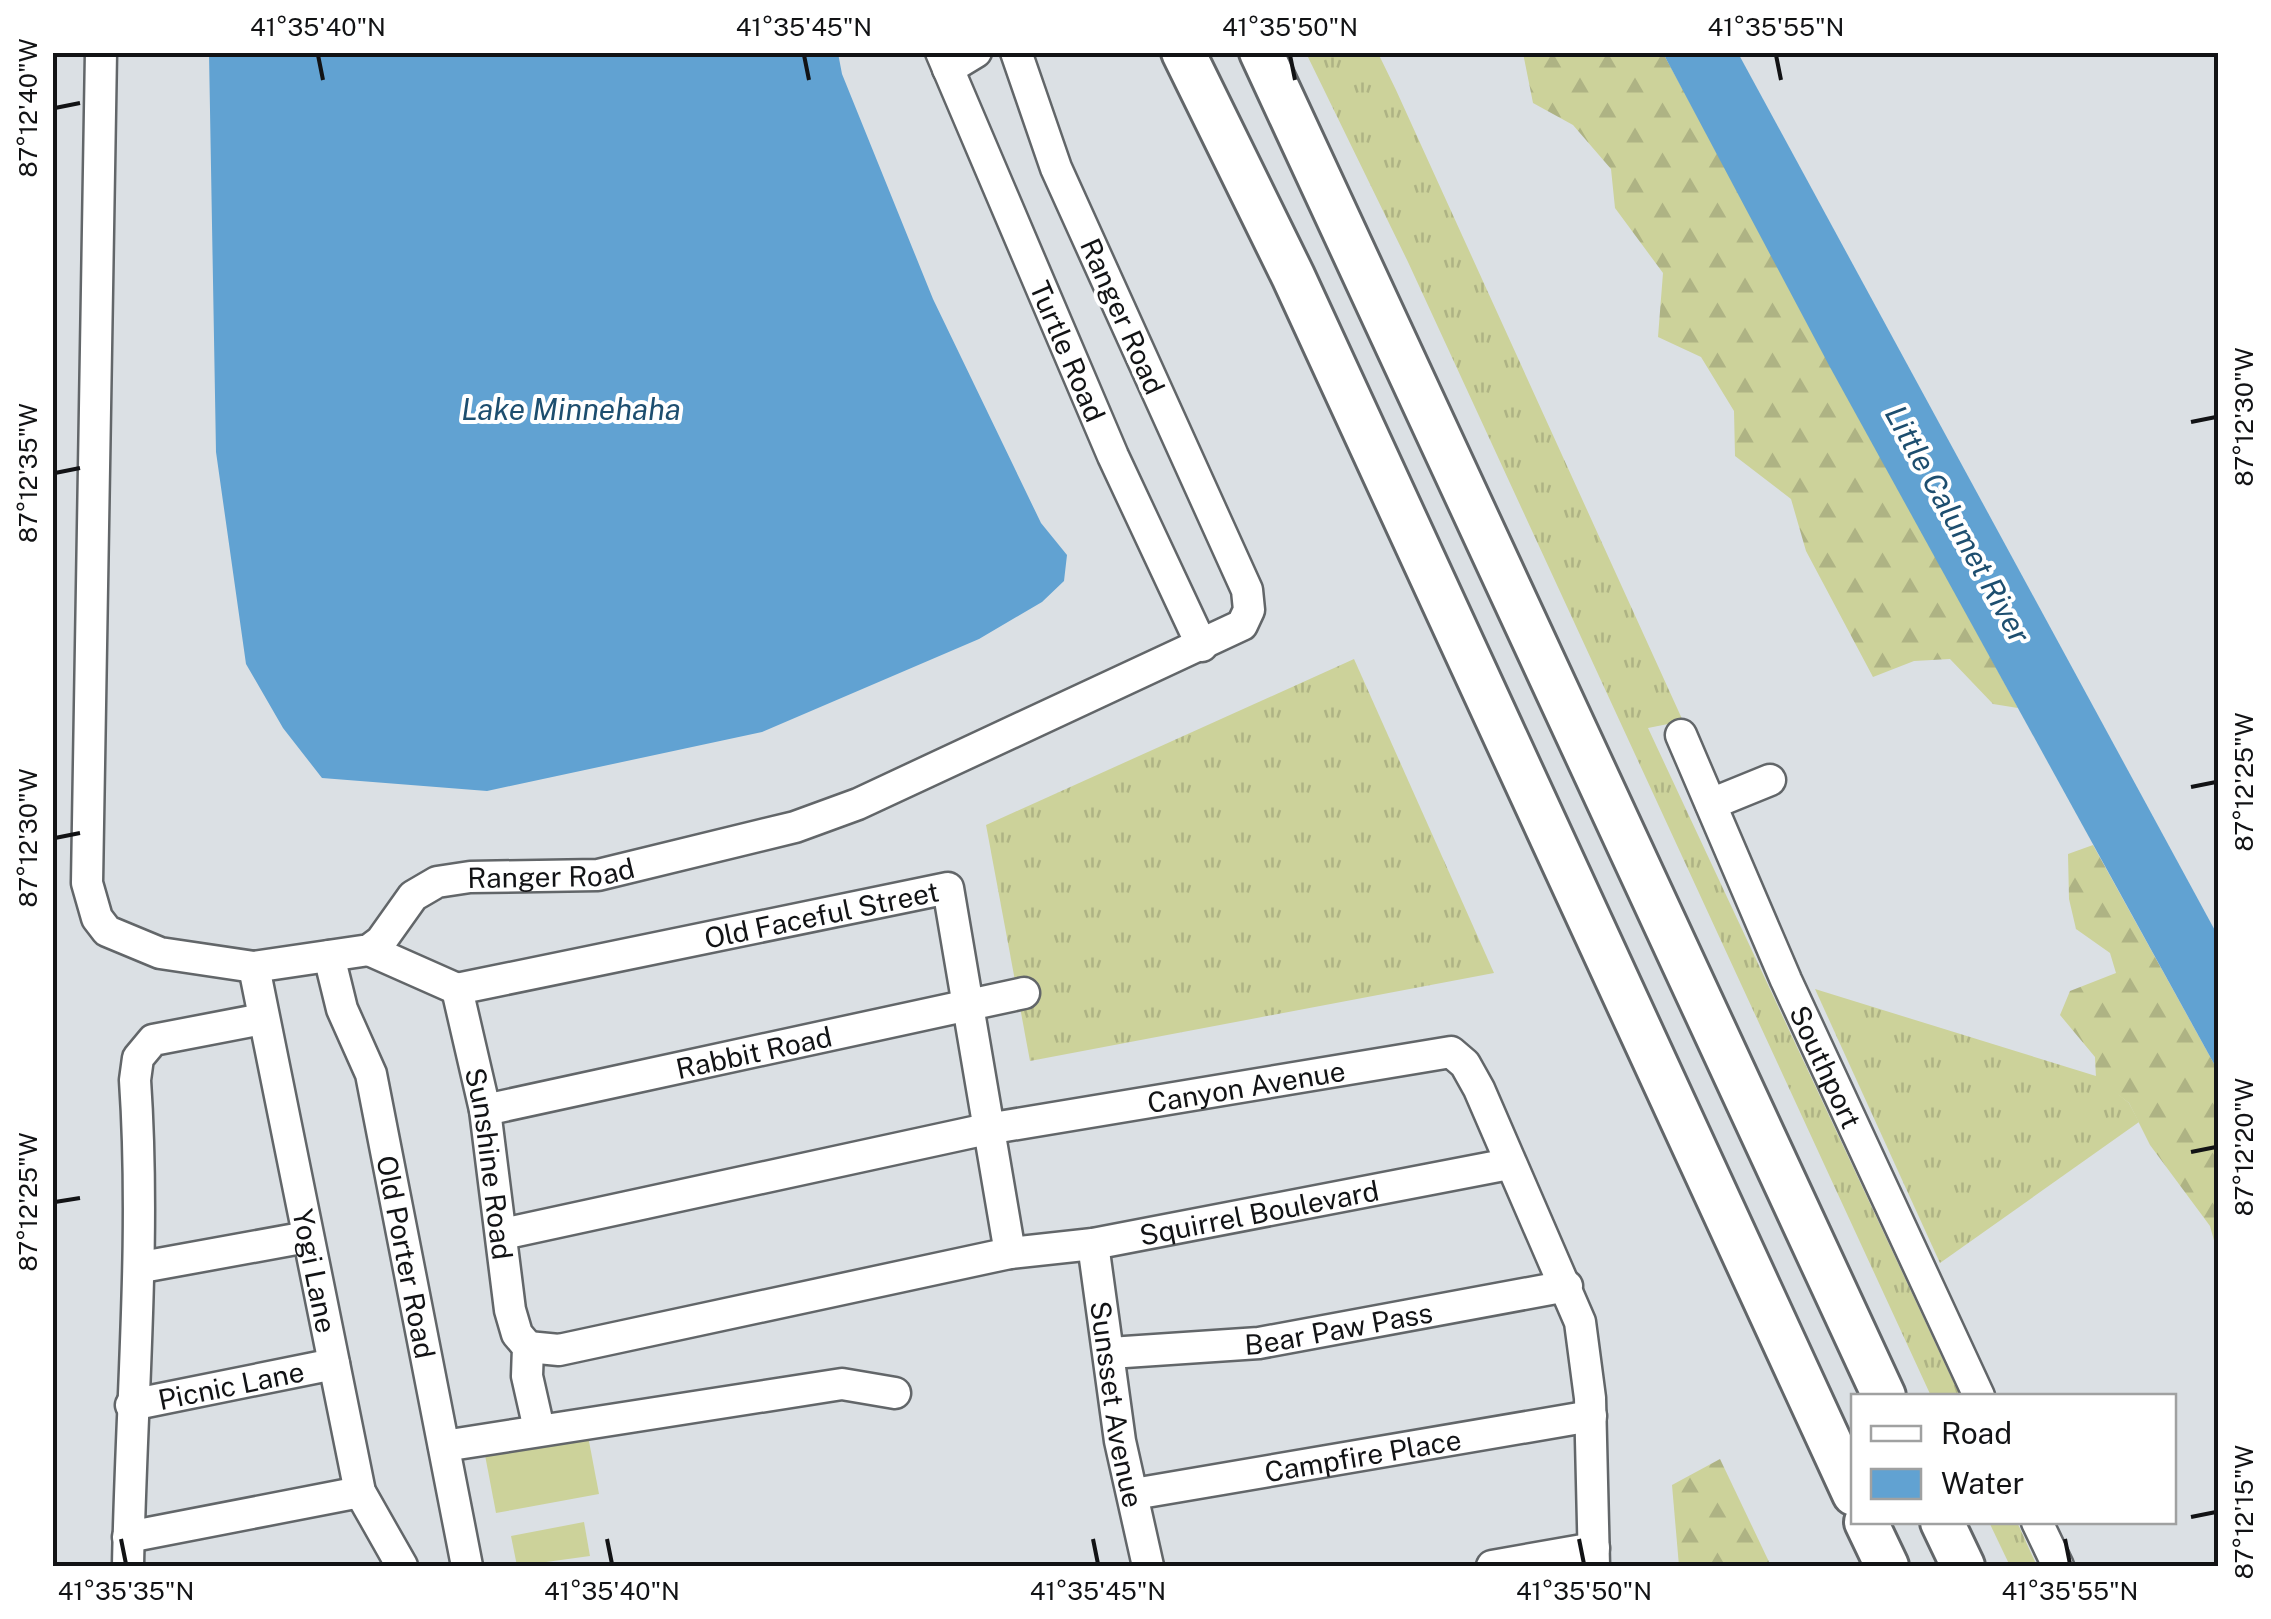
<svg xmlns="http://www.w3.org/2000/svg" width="2271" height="1619" font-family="'Public Sans',sans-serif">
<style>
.grass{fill:url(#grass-tufts)}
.forest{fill:url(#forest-firs)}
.pitch{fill:#ccd29a}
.water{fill:#61a2d2}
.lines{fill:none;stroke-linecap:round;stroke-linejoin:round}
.minor-casing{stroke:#626669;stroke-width:35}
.highway-casing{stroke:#626669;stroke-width:48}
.minor{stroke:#fff;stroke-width:30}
.highway{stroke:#fff;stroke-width:42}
.ticks{fill:none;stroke:#121315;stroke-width:4}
.labels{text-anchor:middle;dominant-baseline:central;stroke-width:8;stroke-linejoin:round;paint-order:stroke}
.street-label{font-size:28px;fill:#121315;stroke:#fff}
.water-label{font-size:30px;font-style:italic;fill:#1d4e6f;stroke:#fff}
.neatline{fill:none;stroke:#121315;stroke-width:4}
.ticks-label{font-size:25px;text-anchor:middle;fill:#121315}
</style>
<defs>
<pattern id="grass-tufts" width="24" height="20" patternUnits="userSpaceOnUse" patternTransform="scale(2.5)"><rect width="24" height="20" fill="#ccd29a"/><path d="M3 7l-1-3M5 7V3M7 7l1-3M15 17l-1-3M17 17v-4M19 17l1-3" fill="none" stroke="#aeb384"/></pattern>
<pattern id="forest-firs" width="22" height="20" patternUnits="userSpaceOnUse" patternTransform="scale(2.5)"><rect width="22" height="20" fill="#ccd29a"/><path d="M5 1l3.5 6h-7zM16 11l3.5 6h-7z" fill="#aeb384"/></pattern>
</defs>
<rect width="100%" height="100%" fill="#dbe0e4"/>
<g class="grass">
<path d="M 1306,53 L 1378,53 L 1396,90 L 1683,721 L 1648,728 L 1960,1396 L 1931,1396 L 1408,262 Z"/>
<path d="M 1354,659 L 1494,973 L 1030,1061 L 986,825 Z"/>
<path d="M 1815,989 L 2096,1076 L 2129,1103 L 2139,1122 L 1940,1263 Z"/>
<path d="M 1989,1522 L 2017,1522 L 2037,1566 L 2010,1566 Z"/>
</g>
<g class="forest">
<path d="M 1523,53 L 1663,53 L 2018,708 L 1993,704 L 1950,659 L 1914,661 L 1873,677 L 1806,551 L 1791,499 L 1735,456 L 1734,411 L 1701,357 L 1658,337 L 1663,273 L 1615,208 L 1611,169 L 1573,125 L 1533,103 Z"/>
<path d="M 2093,845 L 2218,1071 L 2218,1255 L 2210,1226 L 2150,1145 L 2129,1103 L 2096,1078 L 2095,1057 L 2060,1015 L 2070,991 L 2116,973 L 2110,953 L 2076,929 L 2069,899 L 2068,854 Z"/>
<path d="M 1720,1459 L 1771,1566 L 1679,1566 L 1672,1485 Z"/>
</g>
<g class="pitch">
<path d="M 588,1436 L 599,1494 L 496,1513 L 485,1455 Z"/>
<path d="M 584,1522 L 590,1556 L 517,1566 L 511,1536 Z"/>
</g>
<g class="water">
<path d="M 209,53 L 838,53 L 842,74 L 933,299 L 1041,523 L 1067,555 L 1064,581 L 1042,602 L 979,639 L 762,732 L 487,791 L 322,778 L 283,728 L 246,664 L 216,452 Z"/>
<path d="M 1663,53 L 1738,53 L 2218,936 L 2218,1071 L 1831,369 Z"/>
</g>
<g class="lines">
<g class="minor-casing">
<g id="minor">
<path id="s1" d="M 101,52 L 87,883 L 97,918 L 107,931 L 160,953 L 254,967 L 369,950 L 381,941 L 413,896 L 437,882 L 470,877 L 598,875 L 795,827 L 858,804 L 1242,625 L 1249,610 L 1247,590 L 1056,168 L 1016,52"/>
<path id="s2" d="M 941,52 L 1113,456 L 1202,646"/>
<path d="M 948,69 L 976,52"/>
<path id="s3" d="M 1681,735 L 1786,980 L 1979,1396"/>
<path d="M 1711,804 L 1770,780"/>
<path d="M 369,950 L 457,989"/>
<path id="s4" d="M 329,956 L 342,1009 L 371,1074 L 467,1566"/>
<path id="s5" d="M 254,967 L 360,1492 L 402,1566"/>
<path id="s6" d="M 457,989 L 948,888 L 1010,1253"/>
<path id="s7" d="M 457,989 L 485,1110 L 510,1310 L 517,1334 L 528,1347 L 527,1376 L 539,1429"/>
<path id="s8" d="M 485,1110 L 1024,993"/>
<path id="s9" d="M 503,1234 L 987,1129 L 1451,1052 L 1465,1064 L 1479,1089 L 1580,1322 L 1590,1398 L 1594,1566"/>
<path id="s10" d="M 1093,1244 L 1120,1441 L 1148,1566"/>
<path d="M 142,1267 L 307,1237"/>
<path id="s11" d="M 528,1347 L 559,1350 L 1010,1253 L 1093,1244 L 1509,1164"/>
<path id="s12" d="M 1110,1353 L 1259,1343 L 1567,1286"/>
<path id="s13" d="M 131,1405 L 334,1364"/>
<path d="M 444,1446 L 842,1384 L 895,1393"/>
<path id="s14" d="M 1134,1494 L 1591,1416"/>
<path d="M 2037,1522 L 2058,1566"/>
<path d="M 128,1537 L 360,1492"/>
<path d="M 128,1566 C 131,1404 146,1242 135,1080 L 138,1058 L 153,1040 L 262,1019"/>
<path d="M 1492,1566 L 1594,1548"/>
</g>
</g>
<g class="highway-casing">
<g id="highway">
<path d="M 1183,52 L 1293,276 L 1854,1494"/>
<path d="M 1261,52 L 1884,1396"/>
<path d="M 1866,1522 L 1887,1566"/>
<path d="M 1942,1522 L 1963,1566"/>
</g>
</g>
<use href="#minor" class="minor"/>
<use href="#highway" class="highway"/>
</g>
<path class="ticks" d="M 318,55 L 323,80M 804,55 L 809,80M 1290,55 L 1295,80M 1776,55 L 1781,80M 55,108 L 80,103M 2191,422 L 2216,417M 55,473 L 80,468M 2191,787 L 2216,782M 55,838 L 80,833M 2191,1152 L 2216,1147M 55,1202 L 80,1198M 2191,1517 L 2216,1512M 121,1539 L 126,1564M 607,1539 L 612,1564M 1093,1539 L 1098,1564M 1579,1539 L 1584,1564M 2065,1539 L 2070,1564"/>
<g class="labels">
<g class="street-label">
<text transform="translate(1123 316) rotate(66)">Ranger Road</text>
<text stroke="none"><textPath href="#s2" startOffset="325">Turtle Road</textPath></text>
<text stroke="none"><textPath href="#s1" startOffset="1365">Ranger Road</textPath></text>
<text stroke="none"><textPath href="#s6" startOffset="372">Old Faceful Street</textPath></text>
<text stroke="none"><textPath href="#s8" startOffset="275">Rabbit Road</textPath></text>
<text stroke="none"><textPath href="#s3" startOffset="362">Southport</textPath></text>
<text stroke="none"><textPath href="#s9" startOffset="758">Canyon Avenue</textPath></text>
<text stroke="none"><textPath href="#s7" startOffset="178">Sunshine Road</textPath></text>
<text stroke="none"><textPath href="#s11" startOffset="745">Squirrel Boulevard</textPath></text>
<text stroke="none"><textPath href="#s4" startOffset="312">Old Porter Road</textPath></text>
<text stroke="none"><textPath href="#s5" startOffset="310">Yogi Lane</textPath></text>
<text stroke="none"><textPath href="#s12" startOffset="230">Bear Paw Pass</textPath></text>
<text stroke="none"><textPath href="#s13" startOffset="102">Picnic Lane</textPath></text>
<text stroke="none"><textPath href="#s10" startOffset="162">Sunsset Avenue</textPath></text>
<text stroke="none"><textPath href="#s14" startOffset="232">Campfire Place</textPath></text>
</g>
<g class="water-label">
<text x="571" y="409">Lake Minnehaha</text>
<text transform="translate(1958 524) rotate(61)">Little Calumet River</text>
</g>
</g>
<rect width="2271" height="1619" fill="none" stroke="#ffffff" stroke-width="110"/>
<rect x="1851" y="1394" width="325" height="130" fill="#ffffff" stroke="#a0a1a1" stroke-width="2.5"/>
<rect x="1871" y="1426" width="50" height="15" fill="#ffffff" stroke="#a0a1a1" stroke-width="2.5"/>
<text x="1941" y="1444" font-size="30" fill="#121315">Road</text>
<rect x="1871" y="1469" width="50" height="30" fill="#61a2d2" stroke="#a0a1a1" stroke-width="2.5"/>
<text x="1941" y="1494" font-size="30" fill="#121315">Water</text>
<rect x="55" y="55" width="2161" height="1509" class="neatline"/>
<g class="ticks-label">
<text x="318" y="36">41°35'40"N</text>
<text x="804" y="36">41°35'45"N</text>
<text x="1290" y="36">41°35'50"N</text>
<text x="1776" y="36">41°35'55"N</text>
<text transform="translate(28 108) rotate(-90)" y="9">87°12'40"W</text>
<text transform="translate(2244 417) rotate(-90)" y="9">87°12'30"W</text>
<text transform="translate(28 473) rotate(-90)" y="9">87°12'35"W</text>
<text transform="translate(2244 782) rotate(-90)" y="9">87°12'25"W</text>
<text transform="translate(28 838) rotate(-90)" y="9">87°12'30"W</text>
<text transform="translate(2244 1147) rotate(-90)" y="9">87°12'20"W</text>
<text transform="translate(28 1202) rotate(-90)" y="9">87°12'25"W</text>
<text transform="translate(2244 1512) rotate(-90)" y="9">87°12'15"W</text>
<text x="126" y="1600">41°35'35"N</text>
<text x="612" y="1600">41°35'40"N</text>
<text x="1098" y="1600">41°35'45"N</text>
<text x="1584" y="1600">41°35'50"N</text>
<text x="2070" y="1600">41°35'55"N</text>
</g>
</svg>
